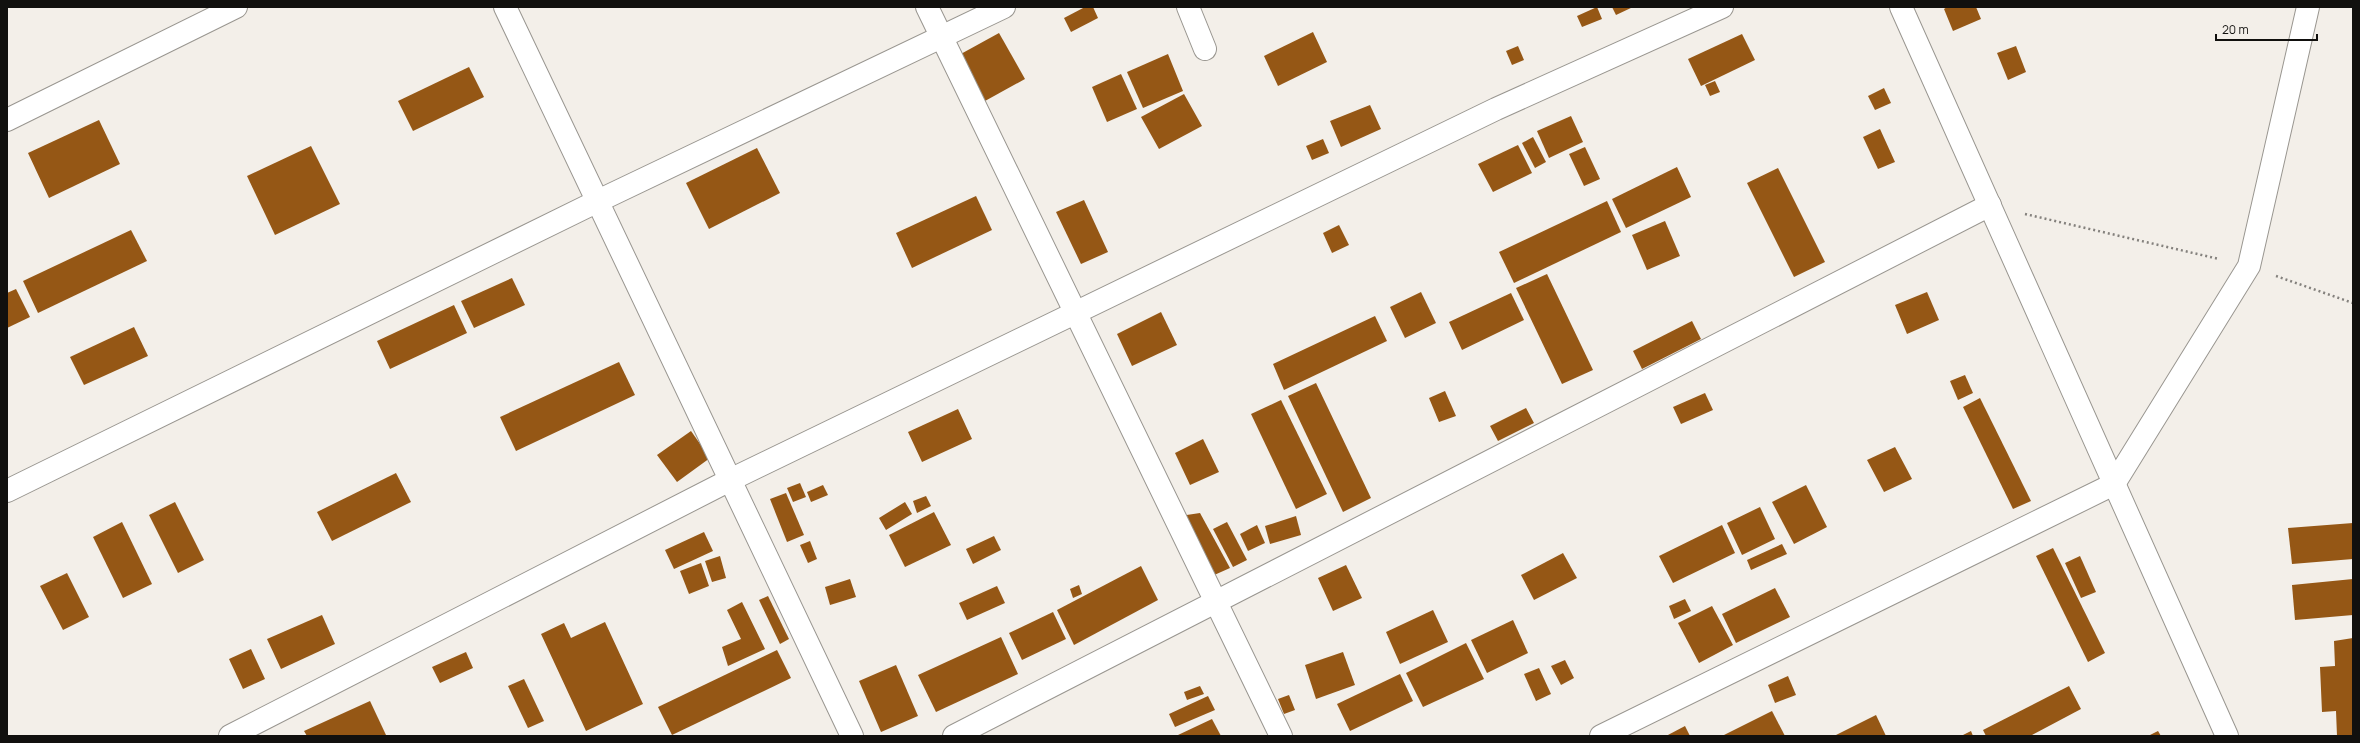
<svg xmlns="http://www.w3.org/2000/svg" width="2360" height="743" font-family="Manrope,sans-serif">
<style>
.building{fill:#955715}
.lines{fill:none;stroke-linecap:round;stroke-linejoin:round}
.street-casing{stroke:#999690;stroke-width:24}
.secondary-casing{stroke:#999690;stroke-width:24}
.path{stroke:#84817d;stroke-width:2.5;stroke-dasharray:2 3;stroke-linecap:butt}
.street{stroke:#fff;stroke-width:22}
.secondary{stroke:#fff;stroke-width:22}
</style>
<rect width="100%" height="100%" fill="#f3efe9"/>
<g class="building">
<path d="M 1085,7 L 1093,7 L 1098,18 L 1071,32 L 1064,18 Z"/>
<path d="M 1597,7 L 1602,19 L 1582,27 L 1577,16 Z"/>
<path d="M 1612,7 L 1633,7 L 1616,15 Z"/>
<path d="M 1947,7 L 1976,7 L 1981,19 L 1953,31 L 1944,9 Z"/>
<path d="M 1313,32 L 1327,62 L 1278,86 L 1264,56 Z"/>
<path d="M 999,33 L 1025,79 L 985,101 L 959,55 Z"/>
<path d="M 1742,34 L 1755,60 L 1701,86 L 1688,59 Z"/>
<path d="M 1518,46 L 1524,60 L 1512,65 L 1506,51 Z"/>
<path d="M 2016,46 L 2026,72 L 2008,80 L 1997,53 Z"/>
<path d="M 1168,54 L 1183,91 L 1143,108 L 1127,72 Z"/>
<path d="M 469,67 L 484,97 L 413,131 L 398,101 Z"/>
<path d="M 1121,74 L 1137,109 L 1107,122 L 1092,87 Z"/>
<path d="M 1715,81 L 1720,92 L 1710,96 L 1705,85 Z"/>
<path d="M 1884,88 L 1891,103 L 1875,110 L 1868,96 Z"/>
<path d="M 1184,94 L 1202,126 L 1159,149 L 1141,117 Z"/>
<path d="M 1370,105 L 1381,129 L 1341,147 L 1330,121 Z"/>
<path d="M 1571,116 L 1583,142 L 1549,158 L 1537,131 Z"/>
<path d="M 99,120 L 120,164 L 49,198 L 28,153 Z"/>
<path d="M 1880,129 L 1895,162 L 1878,169 L 1863,137 Z"/>
<path d="M 1533,137 L 1546,162 L 1535,168 L 1522,143 Z"/>
<path d="M 1323,139 L 1329,153 L 1312,160 L 1306,146 Z"/>
<path d="M 1518,145 L 1532,173 L 1493,192 L 1478,164 Z"/>
<path d="M 311,146 L 340,204 L 275,235 L 247,176 Z"/>
<path d="M 1585,147 L 1600,179 L 1584,186 L 1569,154 Z"/>
<path d="M 757,148 L 780,193 L 709,229 L 686,183 Z"/>
<path d="M 1677,167 L 1691,197 L 1626,228 L 1612,199 Z"/>
<path d="M 1778,168 L 1825,262 L 1794,277 L 1747,183 Z"/>
<path d="M 976,196 L 992,230 L 912,268 L 896,233 Z"/>
<path d="M 1084,200 L 1108,252 L 1081,264 L 1056,212 Z"/>
<path d="M 1607,201 L 1621,232 L 1514,283 L 1499,252 Z"/>
<path d="M 1665,221 L 1680,256 L 1647,270 L 1632,235 Z"/>
<path d="M 1339,225 L 1349,245 L 1332,253 L 1323,233 Z"/>
<path d="M 131,230 L 147,261 L 38,313 L 23,281 Z"/>
<path d="M 1547,274 L 1593,370 L 1562,384 L 1516,288 Z"/>
<path d="M 512,278 L 525,305 L 474,328 L 461,301 Z"/>
<path d="M 16,289 L 30,317 L 7,328 L 7,293 Z"/>
<path d="M 1421,292 L 1436,323 L 1405,338 L 1390,307 Z"/>
<path d="M 1927,292 L 1939,320 L 1907,334 L 1895,305 Z"/>
<path d="M 1511,293 L 1524,320 L 1462,350 L 1449,322 Z"/>
<path d="M 454,305 L 467,333 L 390,369 L 377,341 Z"/>
<path d="M 1161,312 L 1177,345 L 1132,366 L 1117,334 Z"/>
<path d="M 1375,316 L 1387,341 L 1284,390 L 1273,364 Z"/>
<path d="M 1692,321 L 1701,339 L 1642,369 L 1633,351 Z"/>
<path d="M 134,327 L 148,356 L 84,385 L 70,357 Z"/>
<path d="M 619,362 L 635,395 L 516,451 L 500,417 Z"/>
<path d="M 1965,375 L 1973,393 L 1958,400 L 1950,381 Z"/>
<path d="M 1316,383 L 1371,498 L 1343,512 L 1288,396 Z"/>
<path d="M 1445,391 L 1456,416 L 1439,422 L 1429,398 Z"/>
<path d="M 1705,393 L 1713,410 L 1681,424 L 1673,407 Z"/>
<path d="M 1980,398 L 2031,501 L 2013,509 L 1963,407 Z"/>
<path d="M 1281,400 L 1327,494 L 1296,509 L 1251,414 Z"/>
<path d="M 1526,408 L 1534,423 L 1498,441 L 1490,426 Z"/>
<path d="M 958,409 L 972,439 L 922,462 L 908,432 Z"/>
<path d="M 691,431 L 710,458 L 677,482 L 657,455 Z"/>
<path d="M 1203,439 L 1219,472 L 1190,485 L 1175,453 Z"/>
<path d="M 1895,447 L 1912,479 L 1884,492 L 1867,460 Z"/>
<path d="M 396,473 L 411,502 L 332,541 L 317,512 Z"/>
<path d="M 800,483 L 806,497 L 793,502 L 787,488 Z"/>
<path d="M 823,485 L 828,495 L 811,502 L 807,492 Z"/>
<path d="M 1806,485 L 1827,527 L 1794,544 L 1772,502 Z"/>
<path d="M 786,493 L 804,535 L 787,542 L 770,499 Z"/>
<path d="M 926,496 L 931,506 L 917,513 L 913,501 Z"/>
<path d="M 175,502 L 204,560 L 178,573 L 149,515 Z"/>
<path d="M 905,502 L 912,514 L 886,530 L 879,518 Z"/>
<path d="M 1760,507 L 1775,539 L 1742,555 L 1727,523 Z"/>
<path d="M 934,512 L 951,545 L 905,567 L 889,535 Z"/>
<path d="M 1200,513 L 1230,568 L 1212,576 L 1180,516 Z"/>
<path d="M 1296,516 L 1301,535 L 1270,544 L 1265,526 Z"/>
<path d="M 122,522 L 152,584 L 123,598 L 93,537 Z"/>
<path d="M 1227,522 L 1247,560 L 1233,567 L 1213,529 Z"/>
<path d="M 2353,523 L 2353,559 L 2292,564 L 2288,528 Z"/>
<path d="M 1257,525 L 1265,543 L 1248,551 L 1240,534 Z"/>
<path d="M 1722,525 L 1735,553 L 1673,583 L 1659,556 Z"/>
<path d="M 704,532 L 713,551 L 674,569 L 665,550 Z"/>
<path d="M 994,536 L 1001,550 L 973,564 L 966,549 Z"/>
<path d="M 810,541 L 817,559 L 808,563 L 800,545 Z"/>
<path d="M 1782,544 L 1787,554 L 1751,570 L 1747,560 Z"/>
<path d="M 2053,548 L 2105,653 L 2088,662 L 2036,556 Z"/>
<path d="M 1563,553 L 1577,578 L 1534,600 L 1521,575 Z"/>
<path d="M 720,556 L 726,578 L 712,582 L 705,561 Z"/>
<path d="M 2080,556 L 2096,592 L 2081,598 L 2065,563 Z"/>
<path d="M 701,563 L 709,586 L 689,594 L 680,571 Z"/>
<path d="M 1346,565 L 1362,598 L 1333,611 L 1318,578 Z"/>
<path d="M 1141,566 L 1158,600 L 1074,645 L 1057,610 Z"/>
<path d="M 67,573 L 89,617 L 63,630 L 40,586 Z"/>
<path d="M 850,579 L 856,597 L 830,605 L 825,587 Z"/>
<path d="M 2353,579 L 2353,615 L 2295,620 L 2292,585 Z"/>
<path d="M 1079,585 L 1082,594 L 1073,598 L 1070,589 Z"/>
<path d="M 997,586 L 1005,603 L 967,620 L 959,603 Z"/>
<path d="M 1775,588 L 1790,617 L 1736,643 L 1722,614 Z"/>
<path d="M 768,596 L 789,639 L 780,644 L 759,600 Z"/>
<path d="M 1685,599 L 1691,611 L 1674,619 L 1669,606 Z"/>
<path d="M 742,602 L 765,649 L 728,666 L 722,647 L 741,639 L 727,610 Z"/>
<path d="M 1712,606 L 1733,645 L 1699,663 L 1678,623 Z"/>
<path d="M 1433,610 L 1448,642 L 1400,664 L 1386,632 Z"/>
<path d="M 1053,612 L 1066,639 L 1022,660 L 1009,633 Z"/>
<path d="M 322,615 L 335,644 L 281,669 L 267,639 Z"/>
<path d="M 1513,620 L 1528,653 L 1487,673 L 1471,640 Z"/>
<path d="M 605,622 L 643,704 L 586,731 L 541,634 L 564,623 L 571,638 Z"/>
<path d="M 1001,637 L 1018,674 L 936,712 L 918,675 Z"/>
<path d="M 2353,638 L 2353,736 L 2337,736 L 2336,711 L 2322,712 L 2320,667 L 2335,666 L 2334,641 Z"/>
<path d="M 1466,643 L 1484,679 L 1423,707 L 1406,673 Z"/>
<path d="M 251,649 L 265,679 L 243,689 L 229,659 Z"/>
<path d="M 777,650 L 791,678 L 672,735 L 658,707 Z"/>
<path d="M 466,652 L 473,668 L 440,683 L 432,667 Z"/>
<path d="M 1343,652 L 1355,685 L 1316,699 L 1305,665 Z"/>
<path d="M 1565,660 L 1574,678 L 1561,685 L 1551,666 Z"/>
<path d="M 896,665 L 918,716 L 881,732 L 859,681 Z"/>
<path d="M 1539,668 L 1551,694 L 1536,701 L 1524,674 Z"/>
<path d="M 1400,674 L 1413,701 L 1350,731 L 1337,704 Z"/>
<path d="M 1788,676 L 1796,695 L 1775,703 L 1768,685 Z"/>
<path d="M 524,679 L 544,721 L 528,728 L 508,686 Z"/>
<path d="M 1200,686 L 1204,694 L 1187,700 L 1184,692 Z"/>
<path d="M 2069,686 L 2081,709 L 2030,736 L 1986,736 L 1983,730 Z"/>
<path d="M 1289,695 L 1295,710 L 1284,714 L 1278,699 Z"/>
<path d="M 1208,696 L 1215,710 L 1175,727 L 1169,714 Z"/>
<path d="M 370,701 L 386,735 L 307,736 L 304,731 Z"/>
<path d="M 1772,711 L 1785,736 L 1722,736 Z"/>
<path d="M 1876,715 L 1886,736 L 1834,736 Z"/>
<path d="M 1212,719 L 1221,736 L 1178,736 L 1178,735 Z"/>
<path d="M 1685,726 L 1690,736 L 1666,736 Z"/>
<path d="M 1971,731 L 1973,736 L 1961,736 Z"/>
<path d="M 2158,731 L 2161,736 L 2148,736 Z"/>
</g>
<g class="lines">
<g class="street-casing">
<g id="street">
<path d="M 505,7 L 852,736"/>
<path d="M 927,7 L 1281,736"/>
<path d="M 1188,7 L 1205,49"/>
<path d="M 7,120 L 236,7"/>
<path d="M 7,491 L 598,201 L 1004,7"/>
<path d="M 230,736 L 730,480 L 1496,109 L 1722,7"/>
<path d="M 954,736 L 1990,205"/>
<path d="M 1601,736 L 2114,484 L 2249,266 L 2308,7"/>
</g>
</g>
<g class="secondary-casing">
<path id="secondary" d="M 1901,7 L 2227,736"/>
</g>
<g class="path">
<path d="M 2025,214 L 2219,259"/>
<path d="M 2276,276 L 2353,303"/>
</g>
<use href="#street" class="street"/>
<use href="#secondary" class="secondary"/>
</g>
<rect width="2360" height="743" fill="none" stroke="#11100e" stroke-width="16"/>
<path d="M2216 34v6h101v-6" fill="none" stroke="#11100e" stroke-width="2"/>
<text x="2222" y="34" font-size="12" fill="#11100e" stroke="#f3efe9" stroke-width="3" paint-order="stroke">20 m</text>
</svg>
